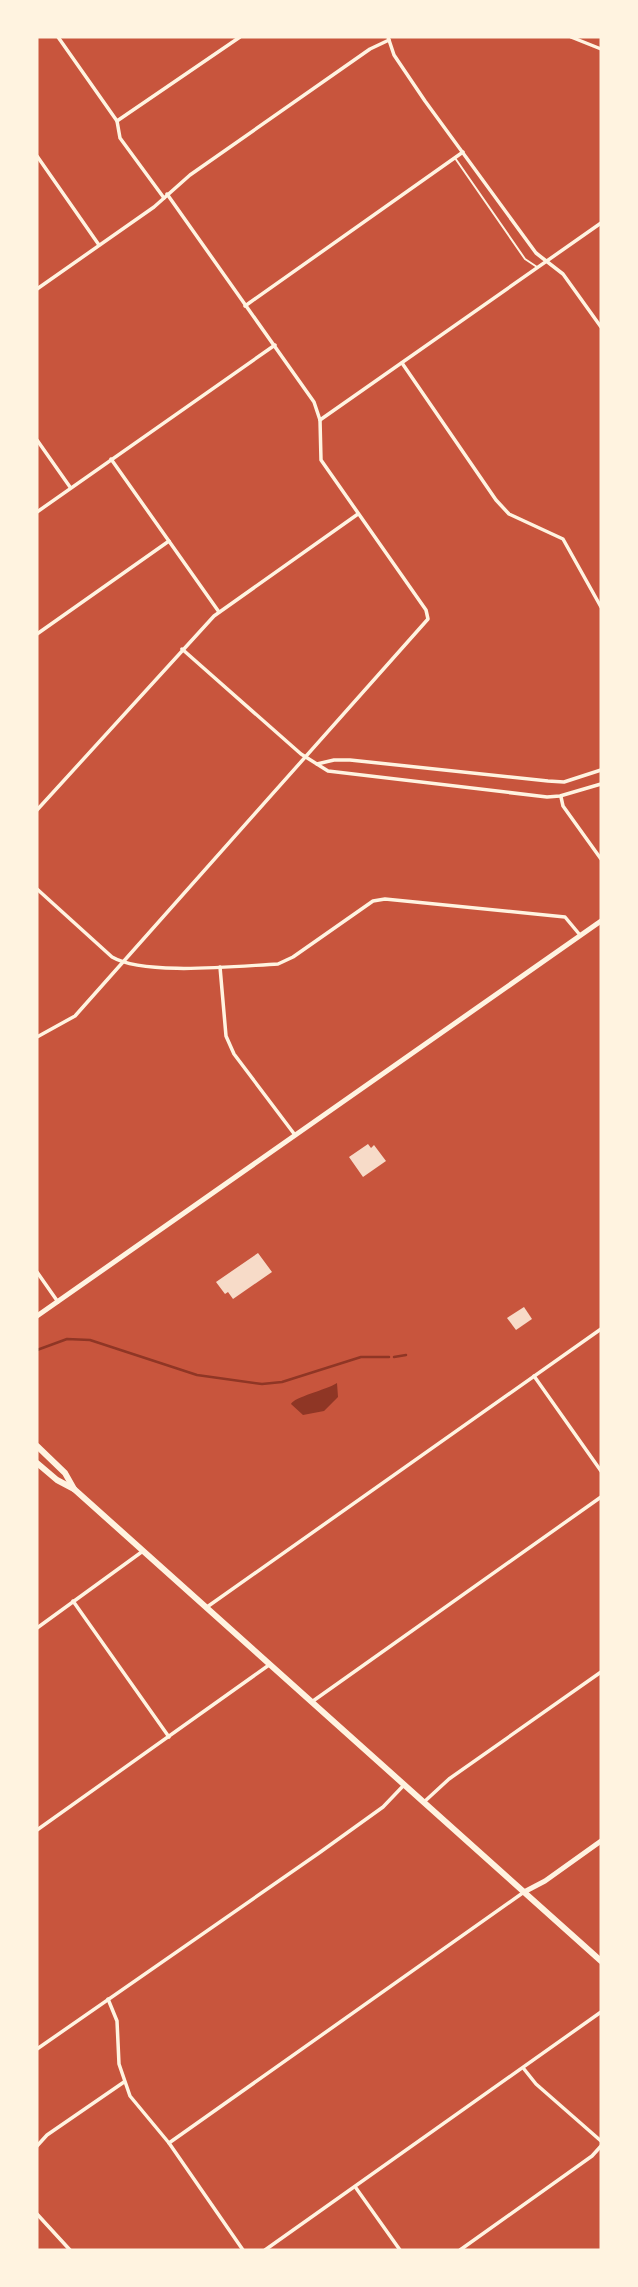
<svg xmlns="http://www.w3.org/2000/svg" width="638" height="2287" font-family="Commissioner,sans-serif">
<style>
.water{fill:#8f3625}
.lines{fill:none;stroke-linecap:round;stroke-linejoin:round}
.stream{stroke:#8f3625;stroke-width:2.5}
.building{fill:#f7dbc8}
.service{stroke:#fff3e0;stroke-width:2}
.minor{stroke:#fff3e0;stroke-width:3.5}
.tertiary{stroke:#fff3e0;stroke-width:5}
.primary{stroke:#fff3e0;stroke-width:6}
</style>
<rect width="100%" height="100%" fill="#c8553d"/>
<path class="water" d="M 337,1383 L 338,1397 L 324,1411 L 303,1415 L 291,1404 C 294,1397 326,1390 337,1383 Z"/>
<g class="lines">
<g class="stream">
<path d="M 37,1350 L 67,1339 L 90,1340 L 197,1375 L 262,1384 L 282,1382 L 361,1357 L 389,1357"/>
<path d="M 394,1357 L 406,1355"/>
</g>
</g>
<g class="building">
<path d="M 368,1144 L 371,1148 L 374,1145 L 386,1161 L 363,1177 L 349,1157 Z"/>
<path d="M 258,1253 L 272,1272 L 233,1299 L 228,1292 L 225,1294 L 216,1282 Z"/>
<path d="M 524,1307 L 532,1319 L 516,1330 L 507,1318 Z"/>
</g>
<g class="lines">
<path class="service" d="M 455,158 L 525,259 L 537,267"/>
<g class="minor">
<path d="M 58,37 L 117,121 L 120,138 L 164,198"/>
<path d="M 388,37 L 394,55 L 425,101 L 536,253 L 563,274 L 601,327"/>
<path d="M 571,37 L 601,49"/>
<path d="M 117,121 L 240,37"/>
<path d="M 37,156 L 99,245"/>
<path d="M 37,289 L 154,207 L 190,175 L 370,49 L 389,40"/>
<path d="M 245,306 L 463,152"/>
<path d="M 402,363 L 496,500 L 509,514 L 563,539 L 601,607"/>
<path d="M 320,420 L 601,223"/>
<path d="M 37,440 L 70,487"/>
<path d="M 111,459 L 219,612"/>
<path d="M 37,512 L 275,345"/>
<path d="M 37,634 L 169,541"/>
<path d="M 182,649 L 301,754 L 328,771 L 547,797 L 560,796 L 601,784"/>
<path d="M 317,764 L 334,760 L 350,760 L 548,781 L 564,782 L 601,770"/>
<path d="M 561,797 L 563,806 L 601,859"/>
<path d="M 37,810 L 214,616 L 358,514"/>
<path d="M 37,889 L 112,957 C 145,976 237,966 278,964 L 293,957 L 373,901 L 385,899 L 565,917 L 580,935"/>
<path d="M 220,967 L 226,1036 L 234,1054 L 295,1135"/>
<path d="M 37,1037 L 75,1016 L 428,619 L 426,610 L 321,460 L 320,420 L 314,402 L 167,194"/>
<path d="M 37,1272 L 58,1302"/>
<path d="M 534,1376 L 601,1471"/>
<path d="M 73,1601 L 169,1737"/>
<path d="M 207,1607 L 601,1329"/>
<path d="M 37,1628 L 143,1551"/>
<path d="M 313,1701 L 601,1497"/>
<path d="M 424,1802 L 449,1779 L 601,1672"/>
<path d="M 37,1830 L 269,1665"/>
<path d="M 108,1999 L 117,2021 L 119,2064 L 130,2096 L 169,2143 L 243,2250"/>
<path d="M 37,2049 L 319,1853 L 383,1807 L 404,1785"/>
<path d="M 524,2069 L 536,2084 L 601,2141"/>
<path d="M 169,2143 L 524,1892"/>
<path d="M 37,2146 L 47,2135 L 124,2082"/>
<path d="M 356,2188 L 400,2250"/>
<path d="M 37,2214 L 70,2250"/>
<path d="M 265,2250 L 601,2012"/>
<path d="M 460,2250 L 592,2156 L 601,2146"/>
</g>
<g class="tertiary">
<path d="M 37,1316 L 601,921"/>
<path d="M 524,1892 L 545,1881 L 601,1841"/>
</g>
<g class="primary">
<path d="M 37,1446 L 65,1473 L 74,1489"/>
<path d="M 37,1463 L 57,1480 L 74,1489 L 601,1961"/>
</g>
</g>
<rect width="638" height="2287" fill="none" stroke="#fff3e0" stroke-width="77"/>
</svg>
